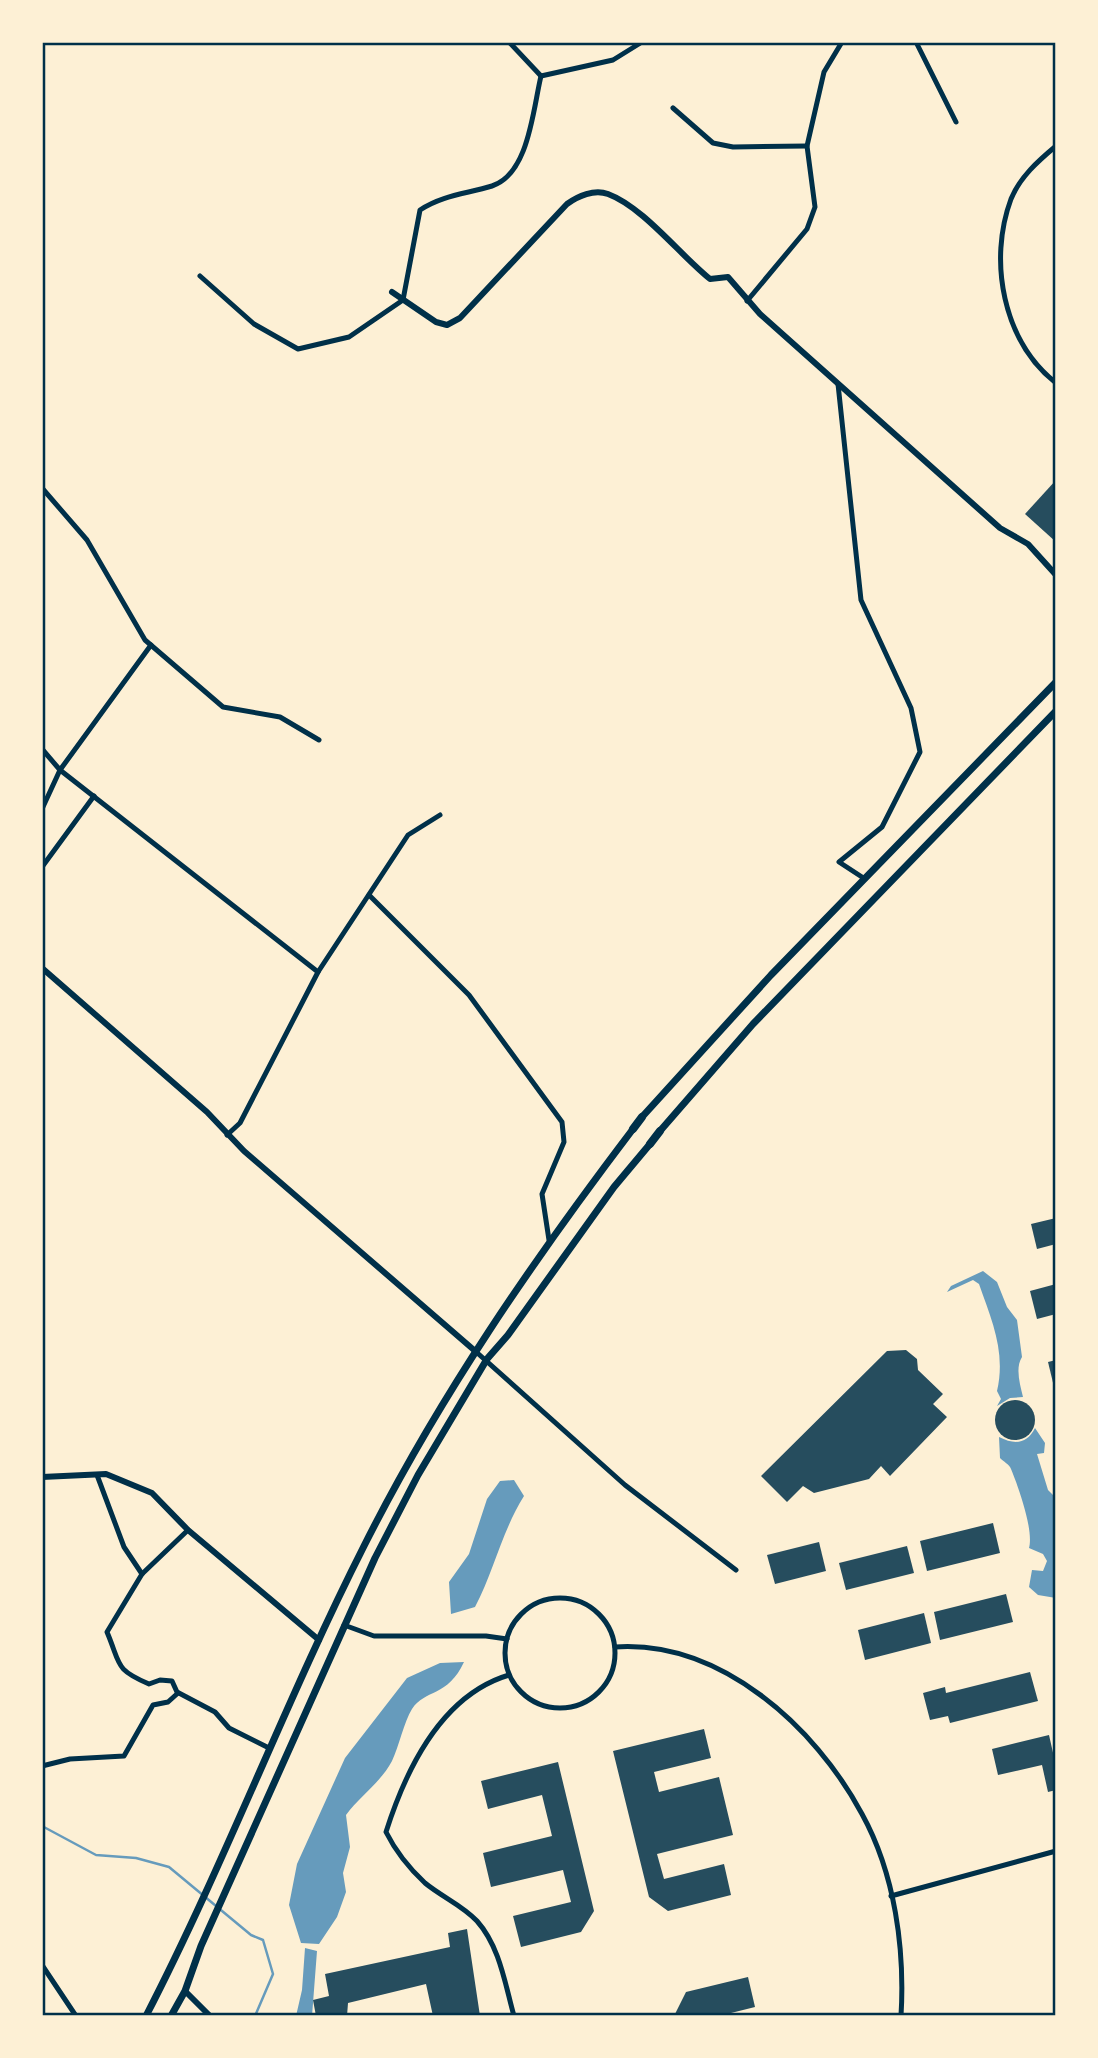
<svg xmlns="http://www.w3.org/2000/svg" width="1098" height="2058" font-family="Poppins,sans-serif">
<style>
.water{fill:#669bbc}
.lines{fill:none;stroke-linecap:round;stroke-linejoin:round}
.stream{stroke:#669bbc;stroke-width:2.5}
.building{fill:#264d5e}
.minor{stroke:#003049;stroke-width:5}
.tertiary{stroke:#003049;stroke-width:6}
.secondary{stroke:#003049;stroke-width:7}
.primary{stroke:#003049;stroke-width:8}
.neatline{fill:none;stroke:#003049;stroke-width:2.5}
</style>
<rect width="100%" height="100%" fill="#fdf0d5"/>
<g class="water">
<path d="M 983,1271 L 997,1282 L 1007,1307 L 1017,1320 L 1022,1357 C 1015,1368 1020,1384 1023,1397 L 1010,1398 L 997,1406 L 1001,1399 L 997,1391 C 1006,1352 992,1321 979,1284 L 973,1280 L 947,1292 L 951,1286 Z"/>
<path d="M 1035,1428 L 1045,1443 L 1044,1453 L 1037,1454 L 1048,1490 L 1056,1498 L 1053,1517 L 1056,1598 L 1038,1595 L 1029,1587 L 1032,1570 L 1043,1571 L 1047,1561 L 1043,1554 L 1029,1548 C 1034,1530 1018,1486 1011,1469 C 1010,1465 1003,1461 1000,1458 L 999,1437 C 1015,1445 1027,1444 1035,1428 Z"/>
<path d="M 514,1480 L 524,1496 C 502,1531 494,1571 475,1607 L 451,1614 L 449,1582 L 469,1554 L 487,1499 L 500,1481 Z"/>
<path d="M 464,1662 C 448,1697 425,1689 412,1709 C 404,1722 399,1746 392,1761 C 381,1782 360,1796 346,1815 L 350,1847 L 343,1873 L 346,1892 L 337,1917 L 319,1944 L 301,1943 L 289,1905 L 297,1864 L 345,1758 L 407,1678 L 440,1663 Z"/>
<path d="M 305,1948 L 317,1951 L 312,2016 L 296,2016 L 302,1990 Z"/>
</g>
<g class="lines">
<path class="stream" d="M 42,1826 L 96,1855 L 136,1858 L 169,1867 L 251,1935 L 263,1940 L 273,1974 L 255,2016"/>
</g>
<g class="building">
<path d="M 1056,480 L 1056,542 L 1025,514 Z"/>
<path d="M 1056,1218 L 1056,1244 L 1037,1249 L 1031,1224 Z"/>
<path d="M 1056,1284 L 1056,1314 L 1037,1319 L 1030,1291 Z"/>
<path d="M 906,1350 L 917,1359 L 918,1370 L 943,1394 L 933,1404 L 947,1417 L 890,1476 L 881,1466 L 869,1479 L 814,1493 L 803,1486 L 787,1502 L 761,1476 L 887,1351 Z"/>
<path d="M 1056,1360 L 1056,1391 L 1055,1391 L 1048,1362 Z"/>
<circle cx="1015" cy="1420" r="20"/>
<path d="M 993,1523 L 1000,1553 L 927,1571 L 920,1541 Z"/>
<path d="M 819,1542 L 826,1571 L 775,1584 L 767,1555 Z"/>
<path d="M 907,1546 L 914,1573 L 846,1590 L 839,1563 Z"/>
<path d="M 1006,1594 L 1013,1622 L 940,1640 L 934,1612 Z"/>
<path d="M 924,1613 L 931,1643 L 865,1660 L 858,1630 Z"/>
<path d="M 1030,1672 L 1038,1701 L 950,1723 L 948,1716 L 930,1720 L 923,1693 L 945,1687 L 946,1693 Z"/>
<path d="M 704,1729 L 711,1758 L 654,1772 L 659,1792 L 719,1777 L 733,1835 L 657,1854 L 664,1879 L 724,1864 L 731,1895 L 668,1911 L 649,1897 L 613,1751 Z"/>
<path d="M 1049,1735 L 1056,1766 L 1056,1790 L 1048,1792 L 1042,1765 L 998,1775 L 992,1749 Z"/>
<path d="M 558,1762 L 594,1911 L 581,1932 L 521,1947 L 513,1916 L 571,1902 L 563,1870 L 491,1887 L 483,1853 L 552,1836 L 542,1795 L 488,1809 L 481,1781 Z"/>
<path d="M 467,1929 L 480,2016 L 433,2016 L 426,1984 L 348,2003 L 347,2016 L 316,2016 L 313,2000 L 329,1996 L 325,1974 L 450,1947 L 448,1933 Z"/>
<path d="M 748,1977 L 755,2007 L 719,2016 L 674,2016 L 686,1992 Z"/>
</g>
<g class="lines">
<g class="minor">
<path d="M 509,42 L 541,76"/>
<path d="M 916,42 L 956,122"/>
<path d="M 541,76 L 613,60 L 642,42"/>
<path d="M 673,108 L 713,143 L 733,147 L 807,146"/>
<path d="M 1056,146 C 1038,161 1020,177 1011,199 C 988,261 1003,341 1056,383"/>
<path d="M 200,276 L 254,324 L 298,349 L 349,337 L 403,300 L 420,210 C 443,195 466,194 492,186 C 529,174 533,109 541,76"/>
<path d="M 747,301 L 807,229 L 815,207 L 807,146 L 824,72 L 842,42"/>
<path d="M 838,384 L 861,600 L 911,708 L 920,752 L 882,827 L 839,862 L 865,879"/>
<path d="M 42,488 L 87,540 L 145,640 L 223,707 L 280,717 L 319,740"/>
<path d="M 42,749 L 60,770 L 318,972"/>
<path d="M 42,809 L 60,770 L 151,645"/>
<path d="M 42,867 L 94,796"/>
<path d="M 369,895 L 469,995 L 562,1122 L 564,1142 L 542,1194 L 549,1240"/>
<path d="M 227,1135 L 240,1123 L 318,972 L 408,835 L 440,815"/>
<path d="M 474,1350 L 625,1485 L 736,1570"/>
<path d="M 97,1475 L 124,1547 L 142,1574"/>
<path d="M 188,1530 L 142,1574 L 107,1632 C 121,1665 114,1669 149,1684 L 160,1680 L 172,1681 L 177,1692 L 215,1712 L 229,1728 L 269,1748"/>
<circle cx="560" cy="1653" r="55"/>
<path d="M 344,1625 L 374,1636 L 486,1636 L 507,1639"/>
<path d="M 615,1647 C 720,1640 815,1726 862,1814 C 895,1874 905,1949 901,2016"/>
<path d="M 509,1675 C 442,1695 406,1769 386,1832 C 395,1850 410,1869 425,1883 C 442,1897 462,1905 477,1921 C 500,1947 505,1984 514,2016"/>
<path d="M 42,1766 L 70,1759 L 124,1756 L 153,1705 L 168,1702 L 178,1693"/>
<path d="M 891,1896 L 1056,1851"/>
<path d="M 42,1965 L 76,2016"/>
</g>
<g class="tertiary">
<path d="M 392,292 L 436,322 L 447,325 L 460,318 L 567,204 C 578,196 594,189 608,194 C 643,207 680,255 710,279 L 728,277 L 760,314 L 1000,528 L 1028,544 L 1056,575"/>
<path d="M 42,968 L 207,1112 L 244,1151 L 474,1350"/>
<path d="M 42,1477 L 106,1474 L 152,1493 L 188,1530 L 319,1640"/>
<path d="M 185,1991 L 210,2016"/>
</g>
<g class="secondary">
<path d="M 642,1117 L 771,975 L 1056,682"/>
<path d="M 660,1131 L 753,1024 L 1056,711"/>
<path d="M 146,2016 C 225,1863 286,1700 364,1546 C 439,1397 532,1262 633,1129"/>
<path d="M 171,2016 L 185,1991 L 201,1946 L 375,1558 L 418,1475 L 487,1359 L 508,1335 L 614,1187 L 650,1144"/>
</g>
<g class="primary">
<path d="M 633,1129 L 642,1117"/>
<path d="M 650,1144 L 660,1131"/>
</g>
</g>
<rect width="1098" height="2058" fill="none" stroke="#fdf0d5" stroke-width="88"/>
<rect x="44" y="44" width="1010" height="1970" class="neatline"/>
</svg>
